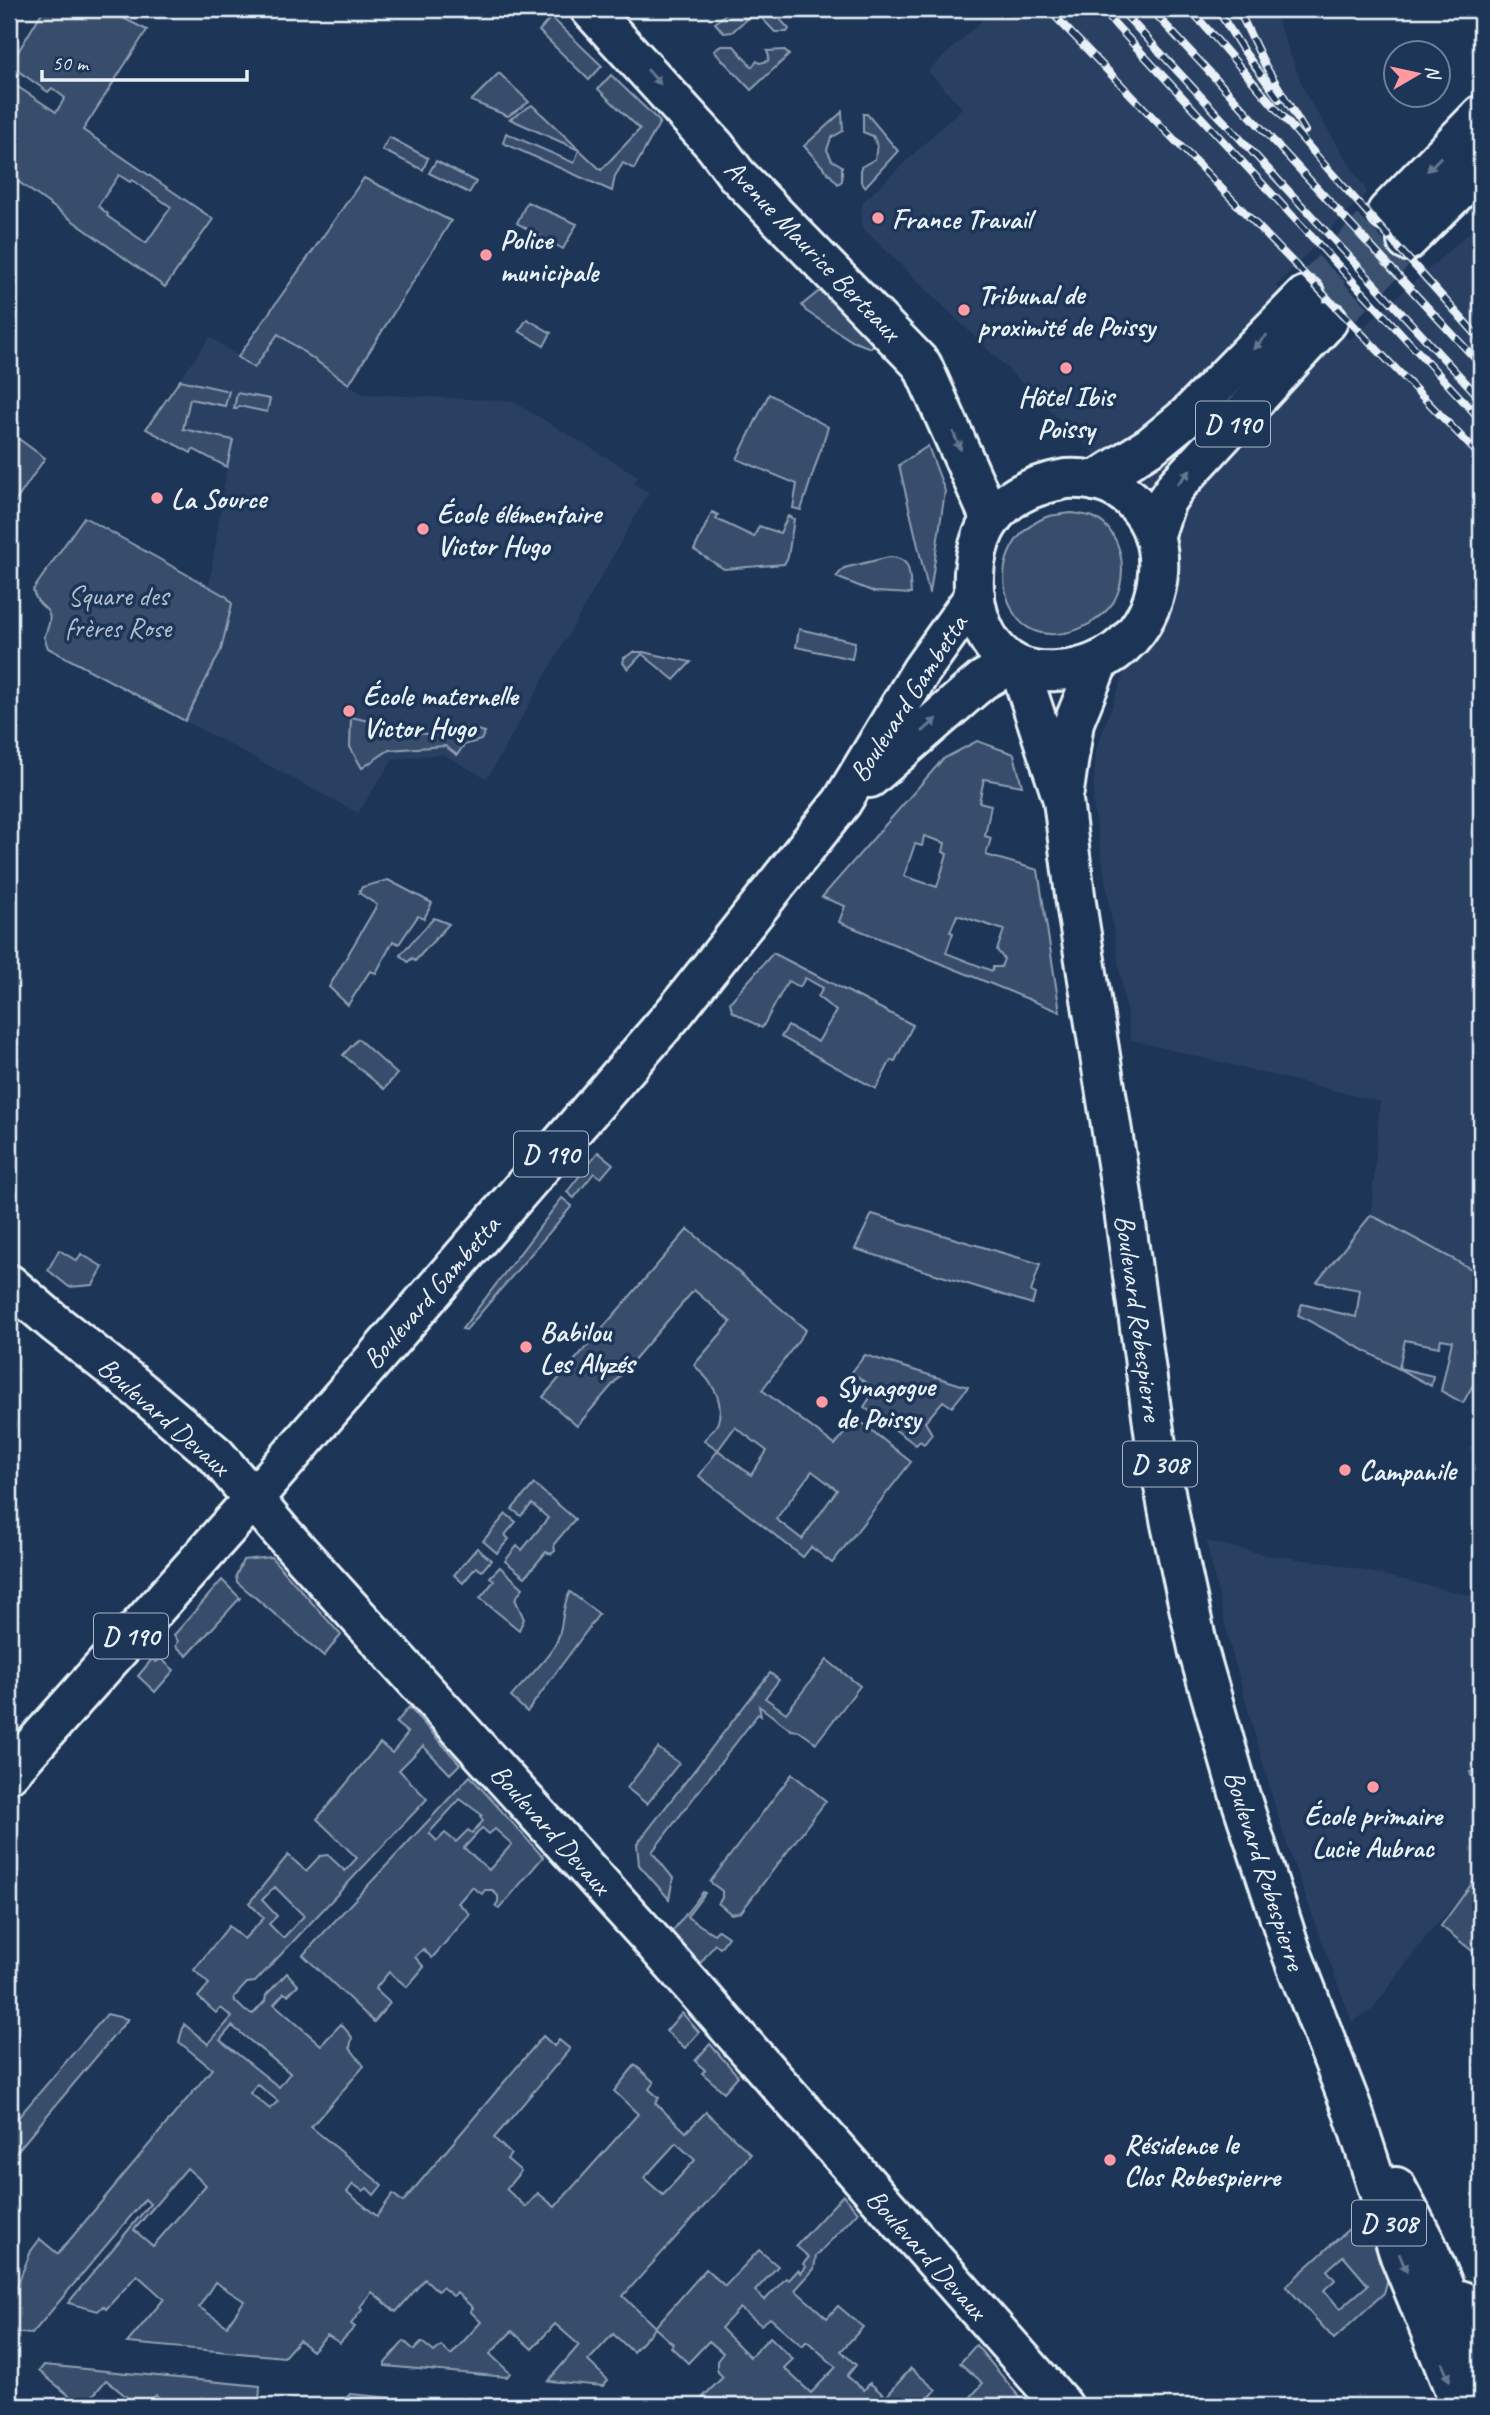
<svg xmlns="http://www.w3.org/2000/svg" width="1490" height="2415" font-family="Caveat,sans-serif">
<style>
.built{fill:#2a4162}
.green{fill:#374d6c;stroke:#909fb2;stroke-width:2;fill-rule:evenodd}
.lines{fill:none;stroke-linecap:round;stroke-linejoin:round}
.major-tunnel{stroke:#3b516f;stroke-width:38;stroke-dasharray:38 19;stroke-linecap:butt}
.minor-casing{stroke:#e8f1f8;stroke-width:44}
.major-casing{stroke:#e8f1f8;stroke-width:44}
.minor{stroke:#1d3557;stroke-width:38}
.major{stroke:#1d3557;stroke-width:38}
.rail-casing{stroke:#e8f1f8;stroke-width:8}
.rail{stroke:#1d3557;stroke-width:5;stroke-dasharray:16;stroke-linecap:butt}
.oneway{fill:#64778f}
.poi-dot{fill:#ff9aa2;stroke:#1d3557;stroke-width:2.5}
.labels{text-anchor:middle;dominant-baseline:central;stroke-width:7;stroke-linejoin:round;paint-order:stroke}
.shield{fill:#1d3557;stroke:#abb9c8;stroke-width:2}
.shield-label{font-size:26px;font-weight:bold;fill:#e8f1f8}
.poi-label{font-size:28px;font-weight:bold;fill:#e8f1f8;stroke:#1d3557;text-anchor:start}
.street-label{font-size:28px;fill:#e8f1f8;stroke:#1d3557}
.park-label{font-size:28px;fill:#b3c0ce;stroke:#1d3557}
</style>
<rect width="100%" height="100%" fill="#1d3557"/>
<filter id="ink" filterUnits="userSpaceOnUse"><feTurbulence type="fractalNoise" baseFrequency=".0143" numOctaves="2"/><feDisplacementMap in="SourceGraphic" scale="14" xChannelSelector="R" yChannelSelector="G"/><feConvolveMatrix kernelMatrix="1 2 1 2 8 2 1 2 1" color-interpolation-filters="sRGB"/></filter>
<g filter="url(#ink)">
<g class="built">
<path d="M 994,9 L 1270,9 L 1274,12 L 1306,95 L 1367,192 L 1276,286 L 1349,340 L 1481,222 L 1481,1274 L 1371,1215 L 1380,1102 L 1131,1040 L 1093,803 L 1096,750 L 1175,532 L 861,226 L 862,203 L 962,108 L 928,71 Z"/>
<path d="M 278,334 L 363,394 L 512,401 L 638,476 L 634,484 L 649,492 L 487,779 L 443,754 L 393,759 L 358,813 L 185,721 L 221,650 L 227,597 L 209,587 L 227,467 L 148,425 L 210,337 L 254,367 Z"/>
<path d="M 1206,1541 L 1267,1555 L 1335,1564 L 1481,1598 L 1481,1768 L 1470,1772 L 1481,1802 L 1481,1870 L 1456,1903 L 1430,1931 L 1372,2010 L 1352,2022 L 1292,1860 L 1274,1803 L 1229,1641 Z"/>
</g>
<g class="green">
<path d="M 44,9 L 105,9 L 147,30 L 83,130 L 213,219 L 165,287 L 9,175 L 9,81 L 56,112 L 65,98 L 52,88 L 48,92 L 10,65 ZM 119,175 L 130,182 L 132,180 L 171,207 L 146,243 L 107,216 L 108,214 L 98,206 Z"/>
<path d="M 731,9 L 771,9 L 789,29 L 787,32 L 775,32 L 757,13 L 753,13 L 732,32 L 724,33 L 715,23 Z"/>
<path d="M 551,17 L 602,66 L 589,80 L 539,31 Z"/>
<path d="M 720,46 L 734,46 L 752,67 L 757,61 L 760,63 L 768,61 L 769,56 L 767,51 L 785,50 L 789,55 L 751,90 L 714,51 Z"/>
<path d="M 499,73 L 529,102 L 508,116 L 471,101 Z"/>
<path d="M 611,75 L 660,122 L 634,169 L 623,163 L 615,176 L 612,191 L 503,143 L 506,133 L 574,163 L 579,150 L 510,119 L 532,105 L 601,170 L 640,129 L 598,89 Z"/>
<path d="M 842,112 L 843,131 L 831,138 L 827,150 L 832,160 L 842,166 L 842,181 L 838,184 L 804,146 Z"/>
<path d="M 863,114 L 867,114 L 898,151 L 865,187 L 861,182 L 861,167 L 875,159 L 877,145 L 873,136 L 863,132 Z"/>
<path d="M 389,137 L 428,158 L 423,170 L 382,150 Z"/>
<path d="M 436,161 L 476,182 L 469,193 L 429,173 Z"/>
<path d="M 364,178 L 451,221 L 349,384 L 278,334 L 254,368 L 238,357 Z"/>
<path d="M 527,202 L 577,224 L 563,249 L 517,223 Z"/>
<path d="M 818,292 L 826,292 L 872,337 L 873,344 L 871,348 L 852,341 L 806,311 L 802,305 Z"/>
<path d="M 527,319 L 551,333 L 544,346 L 519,331 Z"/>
<path d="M 180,380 L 229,391 L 225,406 L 190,399 L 183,429 L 233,440 L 227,467 L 193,449 L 191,453 L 146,429 Z"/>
<path d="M 237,393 L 270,399 L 267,412 L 239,406 L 237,409 L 234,409 Z"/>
<path d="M 769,394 L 828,427 L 801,510 L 793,508 L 797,484 L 737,459 Z"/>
<path d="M 9,416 L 19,423 L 12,434 L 45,458 L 9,511 Z"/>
<path d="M 928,446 L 945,491 L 930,593 L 929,593 L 899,465 Z"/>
<path d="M 712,512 L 718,515 L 716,519 L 754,537 L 759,526 L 780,533 L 788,516 L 794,519 L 788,557 L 784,564 L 724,569 L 694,550 Z"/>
<path d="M 1072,513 C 1079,514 1087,515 1093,517 C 1126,532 1131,586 1107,610 C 1081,638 1026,648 1010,605 C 995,569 1010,533 1046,517 C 1054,514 1064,514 1072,513 Z"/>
<path d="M 84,517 L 227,597 L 232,604 L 221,650 L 185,721 L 48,648 L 44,637 C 60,603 38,614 33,590 Z"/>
<path d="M 889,557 C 913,557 909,575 911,594 L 874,592 L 836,577 L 844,568 Z"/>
<path d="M 799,629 L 855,642 L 852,659 L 796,647 Z"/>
<path d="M 634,652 L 643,652 L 691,662 L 674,680 L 642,654 L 628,669 L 623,663 L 624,658 Z"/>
<path d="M 351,717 L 448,739 C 456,736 460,735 459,726 L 485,732 L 481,740 L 464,745 L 457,755 L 445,746 L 389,750 L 362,768 L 350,747 Z"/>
<path d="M 977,741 L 1014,754 L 1022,786 L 984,779 L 979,802 L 991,805 L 985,836 L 991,838 L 986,855 L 1038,870 L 1060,1012 L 839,922 L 845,906 L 822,897 L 943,759 ZM 924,836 L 945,843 L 943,852 L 947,854 L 937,887 L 904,876 L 915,844 L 922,846 ZM 957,915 L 1004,930 L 997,950 L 1004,959 L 1001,967 L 993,967 L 992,971 L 946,953 L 953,933 L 950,932 Z"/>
<path d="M 388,880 L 432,903 L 424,919 L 418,916 L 399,944 L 393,941 L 376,973 L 370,971 L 348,1005 L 329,987 L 377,905 L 359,893 L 362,887 Z"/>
<path d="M 434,918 L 449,924 L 415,961 L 412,958 L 408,962 L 400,955 Z"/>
<path d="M 773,953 L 913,1025 L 895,1061 L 891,1060 L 876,1089 L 781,1037 L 788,1026 L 818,1042 L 836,1011 L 818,997 L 823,988 L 805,978 L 800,987 L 788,981 L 762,1028 L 732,1011 L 730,1002 Z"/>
<path d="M 358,1039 L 397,1074 L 384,1089 L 343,1055 Z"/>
<path d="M 598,1152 L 613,1164 L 601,1178 L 594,1173 L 574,1198 L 567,1192 Z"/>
<path d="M 562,1198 L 572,1206 L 466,1330 L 462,1329 Z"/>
<path d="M 872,1214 L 1040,1264 L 1031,1292 L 1035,1294 L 1032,1304 L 855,1249 Z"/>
<path d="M 1371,1215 L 1481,1274 L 1481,1370 L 1463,1403 L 1441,1391 L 1452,1341 L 1441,1339 L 1439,1347 L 1405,1340 L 1399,1368 L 1433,1376 L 1431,1386 L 1298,1315 L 1302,1304 L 1356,1317 L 1360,1290 L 1317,1282 Z"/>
<path d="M 688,1229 L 806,1330 L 762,1390 L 835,1445 L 856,1418 L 911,1462 L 832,1563 L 811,1547 L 803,1557 L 699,1476 L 718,1450 L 704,1440 C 708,1435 716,1428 718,1422 C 725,1398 710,1380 694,1365 L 731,1322 L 694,1290 L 577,1426 L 543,1397 ZM 735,1427 L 767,1451 L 751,1475 L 718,1450 ZM 812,1471 L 837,1490 L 802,1539 L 776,1519 Z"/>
<path d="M 59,1250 L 77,1261 L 81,1254 L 103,1267 L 93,1285 L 69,1287 L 48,1270 Z"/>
<path d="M 865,1355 L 968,1387 L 952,1407 L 943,1401 L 925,1422 L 932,1434 L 924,1444 L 920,1441 L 916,1445 L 864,1407 L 875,1390 L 852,1372 Z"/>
<path d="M 534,1484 L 575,1519 L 554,1544 L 555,1551 L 551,1554 L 546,1552 L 525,1577 L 505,1561 L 517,1546 L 522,1550 L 548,1518 L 532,1504 L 521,1516 L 512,1509 Z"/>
<path d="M 506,1514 L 516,1522 L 505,1535 L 509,1539 L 497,1553 L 483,1541 Z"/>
<path d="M 477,1548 L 491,1560 L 482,1571 L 476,1567 L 463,1583 L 454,1575 Z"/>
<path d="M 271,1557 L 341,1635 L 324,1656 L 237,1582 L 236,1576 L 243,1560 Z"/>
<path d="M 500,1567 L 523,1588 L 515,1599 L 524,1619 L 519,1630 L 480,1598 L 494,1581 L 490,1577 Z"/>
<path d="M 222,1580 L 240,1598 L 187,1656 L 176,1646 L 178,1641 L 174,1635 Z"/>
<path d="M 570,1592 L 599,1614 L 527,1712 L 511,1697 C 525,1680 544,1664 555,1645 C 565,1628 560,1608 570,1592 Z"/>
<path d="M 152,1659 L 156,1662 L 161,1659 L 174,1670 L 155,1692 L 138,1676 Z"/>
<path d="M 827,1660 L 860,1686 L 816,1743 L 799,1731 L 791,1730 L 759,1706 L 761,1716 L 758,1714 L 652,1852 L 673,1878 L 669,1899 L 639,1865 L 637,1844 L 770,1673 L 779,1680 L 765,1698 L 786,1713 Z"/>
<path d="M 409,1707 L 460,1764 L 450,1774 L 423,1746 L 399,1770 L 427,1799 L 255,1982 L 247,1983 L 234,1997 L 235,2001 L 245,2011 L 253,2014 L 265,2001 L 266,1995 L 287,1973 L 298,1985 L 288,1995 L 284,1993 L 274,2004 L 321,2045 L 341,2024 L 352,2037 L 350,2048 L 364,2066 L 311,2127 L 382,2185 L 374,2195 L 367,2188 L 363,2191 L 353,2184 L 347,2192 L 377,2216 L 393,2194 L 403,2202 L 543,2036 L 554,2046 L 559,2040 L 570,2049 L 494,2138 L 511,2154 L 507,2159 L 521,2171 L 506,2189 L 526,2207 L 538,2193 L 555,2207 L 638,2114 L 614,2091 L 635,2065 L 654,2082 L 649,2089 L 659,2098 L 655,2103 L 686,2132 L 706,2112 L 751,2154 L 623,2296 L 655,2327 L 706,2269 L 725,2286 L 759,2250 L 778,2266 L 755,2291 L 765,2300 L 786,2278 L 789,2280 L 798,2270 L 801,2273 L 806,2267 L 803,2264 L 809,2257 L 796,2246 L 843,2195 L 858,2212 L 816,2256 L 814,2269 L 795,2290 L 827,2318 L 838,2306 L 863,2327 L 841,2351 L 856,2365 L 847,2376 L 864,2390 L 870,2383 L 886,2397 L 911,2368 L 936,2390 L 922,2406 L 834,2406 L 702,2398 L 723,2377 L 717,2371 L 717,2361 L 723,2353 L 709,2341 L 688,2363 L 671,2347 L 673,2344 L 655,2328 L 633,2352 L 613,2334 L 588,2361 L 608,2380 L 603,2386 L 548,2381 L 579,2345 L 555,2324 L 532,2349 L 512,2331 L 490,2354 L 510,2373 L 507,2377 L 385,2366 L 385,2363 L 404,2341 L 414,2350 L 422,2342 L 434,2352 L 441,2346 L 451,2355 L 481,2322 L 470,2311 L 473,2308 L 457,2293 L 453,2296 L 442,2287 L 438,2291 L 425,2279 L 396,2312 L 372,2292 L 360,2307 L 362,2310 L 351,2324 L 355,2327 L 340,2343 L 327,2335 L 312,2351 L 299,2340 L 284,2357 L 127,2343 L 164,2299 L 137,2275 L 106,2309 L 103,2306 L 98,2311 L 68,2303 L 150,2204 L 145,2199 L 32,2334 L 9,2332 L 9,2305 L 31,2251 L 40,2239 L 58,2254 L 212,2069 L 179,2042 L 184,2024 L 208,2044 L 232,2017 L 221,2008 L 216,2013 L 198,1997 L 209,1984 L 194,1970 L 229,1926 L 244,1939 L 264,1918 L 249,1903 L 288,1855 L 306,1871 L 320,1856 L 328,1855 L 345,1871 L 357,1858 L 317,1819 L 380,1743 L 392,1753 L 408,1733 L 396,1723 ZM 275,1887 L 304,1916 L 283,1938 L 269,1924 L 277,1916 L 262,1900 ZM 232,2026 L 290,2073 L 279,2087 L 220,2040 ZM 257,2084 L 278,2101 L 270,2109 L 250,2093 ZM 676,2143 L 695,2160 L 663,2195 L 644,2178 ZM 187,2168 L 206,2185 L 153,2246 L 134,2230 ZM 215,2282 L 244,2301 L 227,2326 L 199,2307 ZM 740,2308 L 761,2325 L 770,2318 L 802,2346 L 807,2341 L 836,2367 L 811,2393 L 784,2368 L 793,2359 L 770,2337 L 750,2357 L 721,2328 Z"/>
<path d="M 658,1748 L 679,1763 L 647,1804 L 627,1788 Z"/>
<path d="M 1481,1768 L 1481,1802 L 1470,1772 Z"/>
<path d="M 792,1774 L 826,1801 L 741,1912 L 731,1914 L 718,1903 L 722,1898 L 722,1891 L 710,1882 Z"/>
<path d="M 470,1776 L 543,1857 L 499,1909 L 495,1906 L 498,1902 L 498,1896 L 492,1890 L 485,1890 L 482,1894 L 472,1887 L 458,1903 L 470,1914 L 432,1958 L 423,1949 L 415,1957 L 424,1967 L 407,1987 L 389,1972 L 375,1989 L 390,2003 L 374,2022 L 303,1955 ZM 460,1799 L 482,1815 L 480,1817 L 483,1821 L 472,1833 L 468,1830 L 456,1842 L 445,1833 L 437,1841 L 429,1833 ZM 482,1828 L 489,1834 L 495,1829 L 512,1844 L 489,1870 L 464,1848 Z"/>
<path d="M 1481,1871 L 1481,1958 L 1441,1926 Z"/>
<path d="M 703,1892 L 705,1893 L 687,1917 L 714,1934 L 718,1930 L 728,1937 L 720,1948 L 715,1944 L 700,1964 L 672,1932 Z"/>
<path d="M 682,2013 L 699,2032 L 685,2048 L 666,2031 Z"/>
<path d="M 107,2014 L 128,2019 L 9,2161 L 9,2128 Z"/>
<path d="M 710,2044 L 738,2076 L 724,2092 L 702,2073 L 705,2070 L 695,2061 Z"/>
<path d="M 1364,2215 L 1389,2275 L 1384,2293 L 1334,2339 L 1286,2286 ZM 1343,2256 L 1368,2285 L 1340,2309 L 1324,2290 L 1335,2280 L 1327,2270 Z"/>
<path d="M 976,2345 L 1027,2406 L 963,2406 L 983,2383 L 960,2363 Z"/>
<path d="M 44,2365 L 260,2386 L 259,2406 L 213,2406 L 202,2397 L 195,2406 L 175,2406 L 167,2400 L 165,2402 L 156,2395 L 146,2406 L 131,2406 L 133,2402 L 106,2380 L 86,2404 L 88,2406 L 82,2406 L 39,2371 Z"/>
<path d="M 350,2394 L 480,2406 L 339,2406 Z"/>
</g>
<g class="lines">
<g class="major-tunnel">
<path d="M 1305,296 L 1387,212"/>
<path d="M 1328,321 L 1407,241"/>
</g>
<g class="minor-casing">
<g id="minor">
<path d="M 590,9 L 715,146 L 736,174 L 922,365 L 991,520"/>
<path d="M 9,1284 L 56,1324 L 130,1382 L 216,1455 L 283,1534 L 647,1935 L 1063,2406"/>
<path d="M 1450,2297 L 1462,2301 L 1481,2313"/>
</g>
</g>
<g class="major-casing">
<g id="major">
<path d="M 1387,212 L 1481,115"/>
<path d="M 1407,241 L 1481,168"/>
<path d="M 1066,479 C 1195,472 1186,666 1056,671 C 1043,672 1026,670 1015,664 C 966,638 962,552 996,513 C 1015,492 1039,484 1066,479 Z"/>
<path d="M 1095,481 L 1152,445 L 1186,417 L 1305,296"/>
<path d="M 1154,537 L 1166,501 L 1177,485 L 1328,321"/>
<path d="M 1019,666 L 1063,800 L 1076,903 L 1122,1195 L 1155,1438 L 1171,1524 L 1199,1653 L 1239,1793 L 1292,1954 L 1351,2106 L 1400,2256 L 1461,2406"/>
<path d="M 870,778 L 971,690 L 983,680 L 1013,663"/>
<path d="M 1064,791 L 1074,722 L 1099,661"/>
<path d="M 9,1773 L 253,1499 L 675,1012 L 842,802 L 921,671 L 975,595"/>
<path d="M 1396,2187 L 1426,2244 L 1481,2376"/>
</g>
</g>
<use href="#minor" class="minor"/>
<use href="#major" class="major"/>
<g class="rail-casing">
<g id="rail">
<path d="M 1048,9 L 1481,457"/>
<path d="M 1101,9 L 1481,420"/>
<path d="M 1120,9 L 1481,399"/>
<path d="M 1151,9 L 1481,365"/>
<path d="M 1190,9 L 1329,170 L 1481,340"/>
<path d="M 1217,9 L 1243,50 L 1279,99"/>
<path d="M 1238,9 L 1265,65 L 1305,131"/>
</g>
</g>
<use href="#rail" class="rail"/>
</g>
<defs><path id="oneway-solid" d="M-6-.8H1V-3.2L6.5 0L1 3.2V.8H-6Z" transform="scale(1.75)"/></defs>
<g class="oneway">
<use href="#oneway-solid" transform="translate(654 77) rotate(48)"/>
<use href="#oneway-solid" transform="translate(1434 164) rotate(134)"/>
<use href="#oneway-solid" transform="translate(1260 342) rotate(134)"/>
<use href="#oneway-solid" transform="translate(957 441) rotate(67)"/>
<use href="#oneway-solid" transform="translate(1184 477) rotate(-48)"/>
<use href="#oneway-solid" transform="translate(930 725) rotate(-41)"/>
<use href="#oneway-solid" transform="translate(1403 2263) rotate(68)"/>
<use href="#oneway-solid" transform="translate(1446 2372) rotate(68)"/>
</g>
</g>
<g class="poi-dot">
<circle cx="878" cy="218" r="7"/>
<circle cx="486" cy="255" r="7"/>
<circle cx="964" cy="310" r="7"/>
<circle cx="1066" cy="368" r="7"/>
<circle cx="157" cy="498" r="7"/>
<circle cx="423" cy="529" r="7"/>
<circle cx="349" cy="711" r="7"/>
<circle cx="526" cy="1347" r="7"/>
<circle cx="822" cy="1402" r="7"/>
<circle cx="1345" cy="1470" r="7"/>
<circle cx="1373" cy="1787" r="7"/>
<circle cx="1110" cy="2160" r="7"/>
</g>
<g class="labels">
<g class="shield">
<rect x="1196" y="401.5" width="74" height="45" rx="5"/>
<rect x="514" y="1131.5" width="74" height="45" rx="5"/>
<rect x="1123" y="1441.5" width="74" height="45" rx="5"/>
<rect x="94" y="1613.5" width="74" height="45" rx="5"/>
<rect x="1352" y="2200.5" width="74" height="45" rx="5"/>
</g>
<g class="shield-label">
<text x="1233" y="424">D 190</text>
<text x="551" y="1154">D 190</text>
<text x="1160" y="1464">D 308</text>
<text x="131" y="1636">D 190</text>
<text x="1389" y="2223">D 308</text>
</g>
<g class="poi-label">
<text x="892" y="218">France Travail</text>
<text x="500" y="239">Police<tspan x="500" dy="32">municipale</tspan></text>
<text x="978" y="294">Tribunal de<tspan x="978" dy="32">proximité de Poissy</tspan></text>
<text x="1066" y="396" text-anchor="middle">Hôtel Ibis<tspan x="1066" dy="32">Poissy</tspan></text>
<text x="171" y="498">La Source</text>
<text x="437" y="513">École élémentaire<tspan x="437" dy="32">Victor Hugo</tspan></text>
<text x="363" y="695">École maternelle<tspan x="363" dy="32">Victor Hugo</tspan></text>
<text x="540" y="1331">Babilou<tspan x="540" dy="32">Les Alyzés</tspan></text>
<text x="836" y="1386">Synagogue<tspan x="836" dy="32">de Poissy</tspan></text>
<text x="1359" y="1470">Campanile</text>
<text x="1373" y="1815" text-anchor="middle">École primaire<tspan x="1373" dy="32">Lucie Aubrac</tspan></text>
<text x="1124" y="2144">Résidence le<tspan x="1124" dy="32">Clos Robespierre</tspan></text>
</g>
<g class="street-label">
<text transform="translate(813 250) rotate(46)">Avenue Maurice Berteaux</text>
<text transform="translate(908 698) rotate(-57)">Boulevard Gambetta</text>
<text transform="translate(431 1292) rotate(-49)">Boulevard Gambetta</text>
<text transform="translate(1139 1318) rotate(82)">Boulevard Robespierre</text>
<text transform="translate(164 1416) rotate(41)">Boulevard Devaux</text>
<text transform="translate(551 1829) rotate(48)">Boulevard Devaux</text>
<text transform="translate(1265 1870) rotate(72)">Boulevard Robespierre</text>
<text transform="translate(927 2254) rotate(48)">Boulevard Devaux</text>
</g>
<g class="park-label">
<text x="118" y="595">Square des<tspan x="118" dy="32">frères Rose</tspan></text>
</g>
</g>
<rect width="1490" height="2415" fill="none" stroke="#1d3557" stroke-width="35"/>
<rect x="18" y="18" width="1455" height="2380" fill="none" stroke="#e8f1f8" stroke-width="2.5" filter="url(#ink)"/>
<g transform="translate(1417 74) rotate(81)"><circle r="33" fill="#1d3557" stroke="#6e8097" stroke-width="2"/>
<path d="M0-5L12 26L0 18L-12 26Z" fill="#ff9aa2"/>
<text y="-10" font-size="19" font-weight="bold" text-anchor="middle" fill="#e8f1f8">N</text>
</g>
<path d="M42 70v10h205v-10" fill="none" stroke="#e8f1f8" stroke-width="3.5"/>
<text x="52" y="70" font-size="21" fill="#e8f1f8" stroke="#1d3557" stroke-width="5" paint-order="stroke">50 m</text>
</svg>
